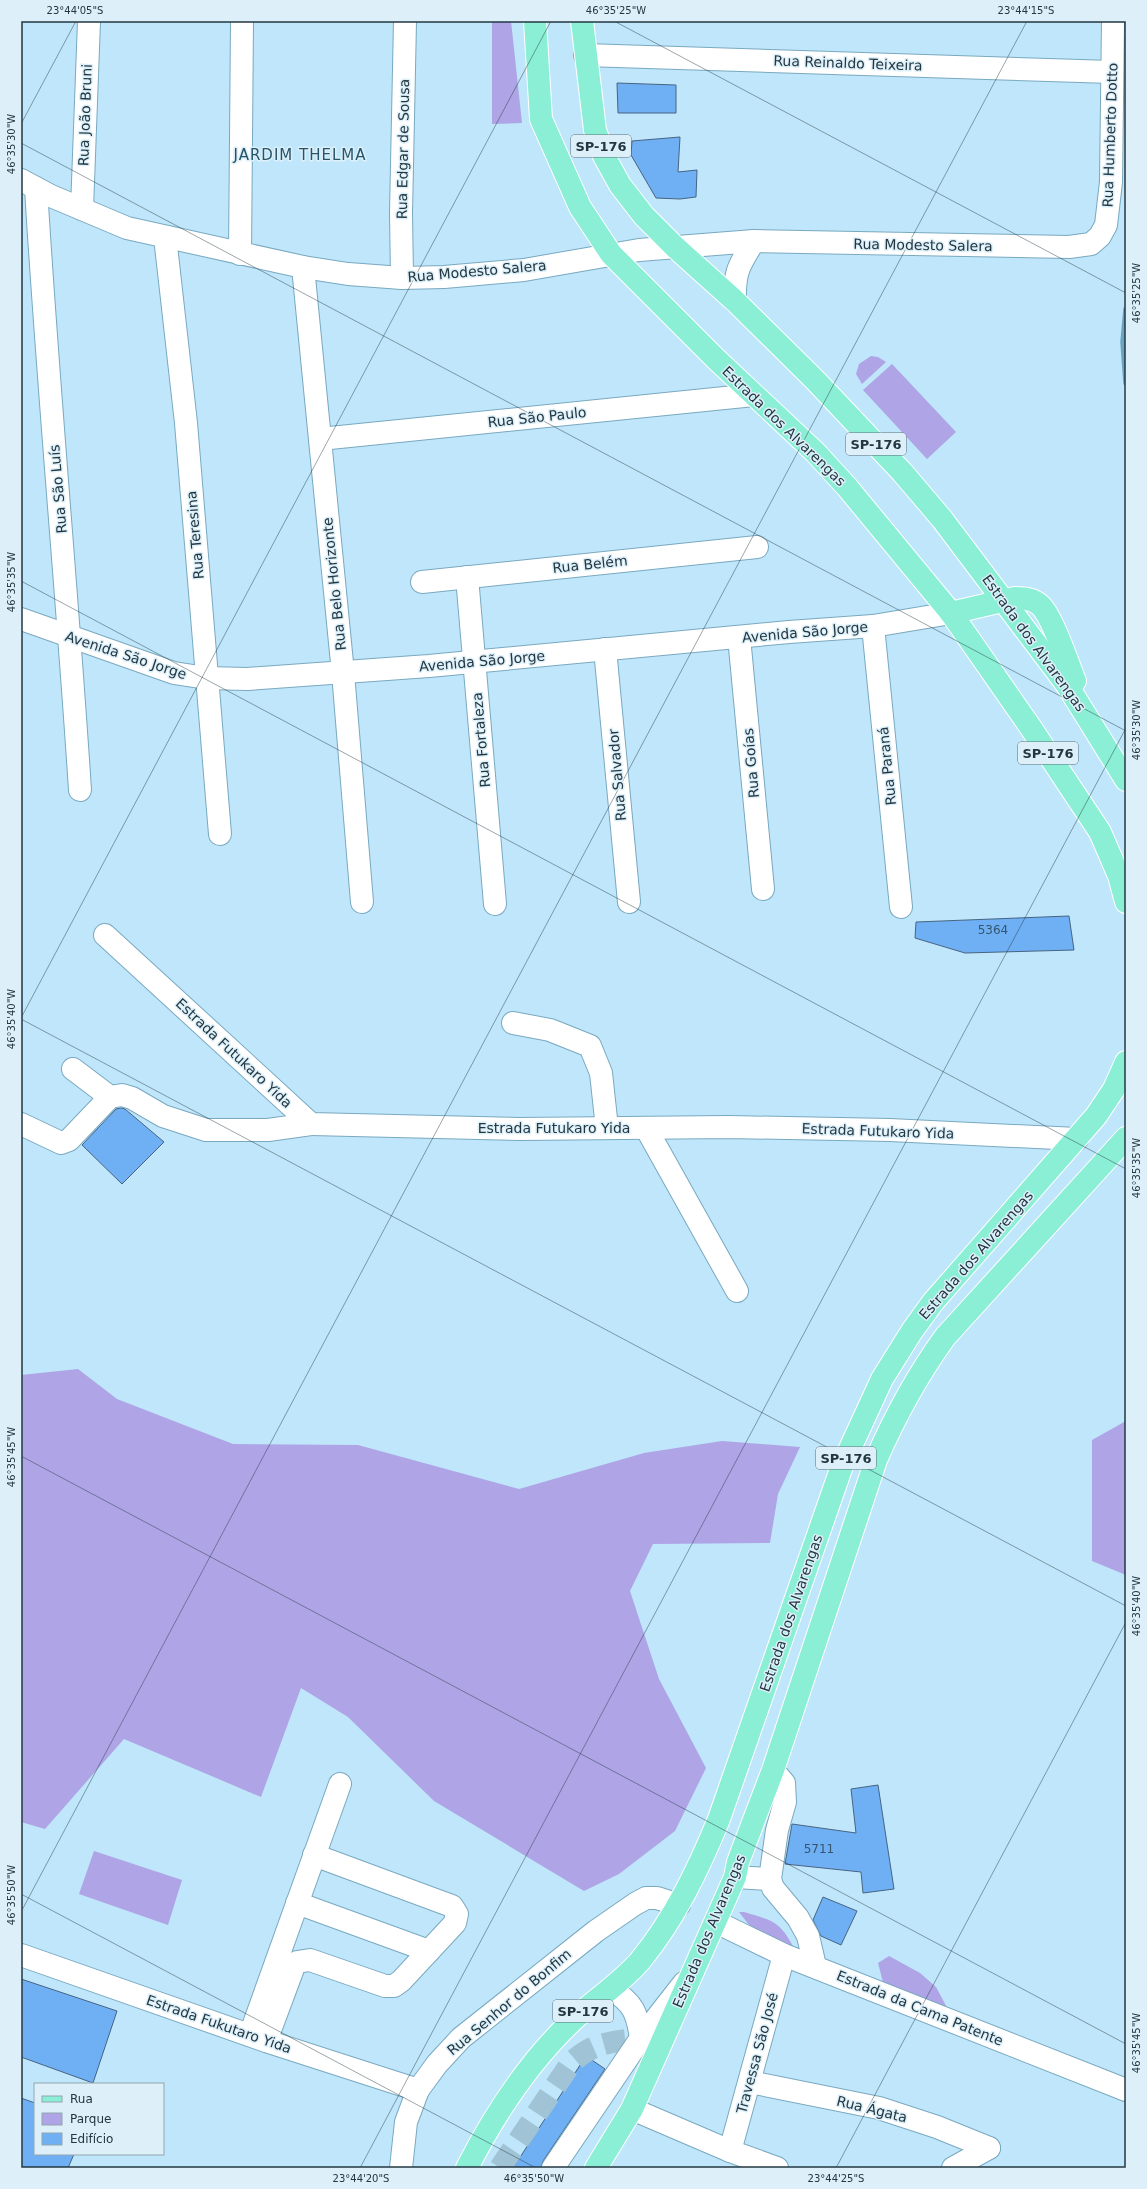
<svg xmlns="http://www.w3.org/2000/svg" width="1147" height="2189" font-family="'DejaVu Sans',sans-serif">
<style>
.green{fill:#aea4e6}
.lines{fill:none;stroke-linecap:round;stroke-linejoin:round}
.stream{stroke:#6aa4c1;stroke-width:5.5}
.building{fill:#6fb0f4;stroke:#476483}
.minor-tunnel{stroke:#a0c3d5;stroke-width:22;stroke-dasharray:22 11;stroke-linecap:butt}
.minor-casing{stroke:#79a9c0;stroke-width:24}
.major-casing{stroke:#fff;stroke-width:24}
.minor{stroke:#fff;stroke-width:22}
.major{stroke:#8befd5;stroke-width:22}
.ticks{fill:none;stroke:#233741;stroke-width:1;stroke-opacity:0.45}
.labels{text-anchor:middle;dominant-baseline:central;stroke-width:3;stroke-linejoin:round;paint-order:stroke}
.number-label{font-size:12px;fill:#36556e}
.shield{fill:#ddf0fa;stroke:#5b6e78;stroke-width:1}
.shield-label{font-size:13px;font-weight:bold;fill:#233741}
.street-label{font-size:14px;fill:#233741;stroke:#ddf0fa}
.neighbourhood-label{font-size:15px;letter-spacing:1px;fill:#265469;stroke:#ddf0fa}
.neatline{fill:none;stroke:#233741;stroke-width:1.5}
.ticks-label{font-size:10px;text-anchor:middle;fill:#233741}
</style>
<rect width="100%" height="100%" fill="#bfe6fa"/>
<g class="green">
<path d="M 492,21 L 511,21 L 522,123 L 492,124 Z"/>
<path d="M 871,356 L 878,357 L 886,362 L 862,384 L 856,374 L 859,364 Z"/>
<path d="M 892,364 L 956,432 L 927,459 L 863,390 Z"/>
<path d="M 78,1369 L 117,1399 L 233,1444 L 358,1445 L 519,1489 L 644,1453 L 722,1441 L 800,1447 L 778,1494 L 770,1543 L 653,1544 L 630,1591 L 659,1679 L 706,1768 L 675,1831 L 619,1874 L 584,1891 L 434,1801 L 348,1717 L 301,1688 L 261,1797 L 124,1739 L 45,1829 L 21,1822 L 21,1375 Z"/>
<path d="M 1126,1421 L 1126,1575 L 1092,1561 L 1092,1440 Z"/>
<path d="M 94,1851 L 182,1880 L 168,1925 L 79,1894 Z"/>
<path d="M 739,1912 L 744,1912 C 773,1921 779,1920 794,1948 L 756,1934 Z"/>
<path d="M 889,1956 L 920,1973 L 936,1987 L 951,2015 L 884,1986 L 878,1963 Z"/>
</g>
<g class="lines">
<path class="stream" d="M 1126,309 L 1123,342 L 1126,383"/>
</g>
<g class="building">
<path d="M 617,83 L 676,85 L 676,113 L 618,113 Z"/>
<path d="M 680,137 L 678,172 L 697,170 L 696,197 L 680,199 L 656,198 L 631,155 L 632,141 Z"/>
<path d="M 1069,916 L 1074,950 L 965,953 L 915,938 L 916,922 Z"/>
<path d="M 121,1108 L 125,1109 L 164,1142 L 122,1184 L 82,1145 L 116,1109 Z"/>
<path d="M 878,1785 L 894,1889 L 863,1893 L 861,1872 L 785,1864 L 792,1824 L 856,1833 L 851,1789 Z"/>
<path d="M 823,1897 L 857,1911 L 841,1945 L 821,1936 L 813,1920 Z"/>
<path d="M 21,1979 L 117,2011 L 93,2083 L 21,2057 Z"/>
<path d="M 586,2056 L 605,2069 L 543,2161 L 541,2168 L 513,2168 Z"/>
<path d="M 21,2098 L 35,2103 L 35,2154 L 74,2154 L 68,2168 L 21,2168 Z"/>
</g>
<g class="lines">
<path class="minor-tunnel" d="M 500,2168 L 571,2063 C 593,2042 612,2042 641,2038"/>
<g class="minor-casing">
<g id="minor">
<path d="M 585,55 L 1112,72"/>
<path d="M 21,180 L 51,196 L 127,228 L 303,267 L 348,274 L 402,278 L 444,277 L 524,270 L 639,250 L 754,241 L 1069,247 L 1091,244 L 1100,236 L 1106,225 L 1111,182 L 1113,21"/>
<path d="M 36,188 C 48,389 67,589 80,790"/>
<path d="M 82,209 L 89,21"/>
<path d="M 165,237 L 186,423 L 220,834"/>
<path d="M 240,254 L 242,21"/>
<path d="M 303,267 L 343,673 L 362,902"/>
<path d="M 402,278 L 401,213 L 405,21"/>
<path d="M 735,301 C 734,272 739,265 754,241"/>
<path d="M 320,439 L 754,395"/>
<path d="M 467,577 L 495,904"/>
<path d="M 422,582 L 757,547"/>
<path d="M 21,619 L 174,673 L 206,678 L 247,679 L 429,666 L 789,632 L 873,626 L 951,613"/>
<path d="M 873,626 L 901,907"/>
<path d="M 739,637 L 763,889"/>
<path d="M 605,649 L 629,902"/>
<path d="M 105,935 L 311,1124 L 519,1129 L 729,1127 L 890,1130 L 1077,1139"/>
<path d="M 513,1023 L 550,1030 L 590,1046 L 601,1073 L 607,1128"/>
<path d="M 73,1069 L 110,1097"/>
<path d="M 21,1124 L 61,1143 L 69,1140 L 110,1097 L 122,1095 L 132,1098 L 163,1116 L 206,1130 L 268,1130 L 311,1124"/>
<path d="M 646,1128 L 737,1291"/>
<path d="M 773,1770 L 784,1783 L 785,1802 L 777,1830 L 770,1879 L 773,1888 L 798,1918 L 808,1936 L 815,1966"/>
<path d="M 735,1877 L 770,1879"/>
<path d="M 297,1903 L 429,1951"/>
<path d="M 716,1922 L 784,1955 L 1126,2090"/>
<path d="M 21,1955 L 266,2041 L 418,2090"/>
<path d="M 611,1989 C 633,2003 637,2012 641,2038"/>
<path d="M 250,2035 L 340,1784"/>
<path d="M 266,2041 L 294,1966 L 297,1962 L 310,1960 L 385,1986 L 394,1986 L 401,1981 L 455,1923 L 457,1914 L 452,1906 L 441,1902 L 314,1855"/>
<path d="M 750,2082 L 879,2108 L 937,2127 L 989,2148"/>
<path d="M 632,2109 L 730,2151 L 777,2168"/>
<path d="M 730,2151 L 784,1955"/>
<path d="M 401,2168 L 406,2122 L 418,2090 L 437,2064 L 461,2038 L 596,1931 L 635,1904 L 646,1898 L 657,1898 L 679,1905"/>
<path d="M 553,2168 L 641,2038 L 684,1983"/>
<path d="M 953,2168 L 989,2148"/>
</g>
</g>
<g class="major-casing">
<g id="major">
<path d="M 535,21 L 541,119 L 580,207 L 611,254 L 716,359 L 815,452 L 847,487 L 951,613 L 1031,728 L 1100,832 L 1119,876 L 1126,902"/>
<path d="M 582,21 L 595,130 L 604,156 L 620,185 L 644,216 L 675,247 L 735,301 L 815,380 L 902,472 L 942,519 L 1067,685 L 1126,780"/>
<path d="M 951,613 L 1015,598 C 1025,598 1034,599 1041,606 C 1053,618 1068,664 1075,681"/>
<path d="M 467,2168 C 494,2115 529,2062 572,2021 C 594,2000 620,1984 640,1961 C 675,1918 698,1870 719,1819 L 842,1466 L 882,1379 L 912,1331 L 933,1302 L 1096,1116 L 1114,1089 L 1126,1062"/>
<path d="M 596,2168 L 632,2109 L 735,1877 L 738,1862 L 773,1770 L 876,1460 C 895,1416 917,1376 945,1337 L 1126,1138"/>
</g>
</g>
<use href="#minor" class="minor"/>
<use href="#major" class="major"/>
</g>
<path class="ticks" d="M 614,21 L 1126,293M 21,124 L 76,21M 21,143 L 1126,731M 21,581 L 1126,1169M 21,1018 L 551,21M 21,1019 L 1126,1606M 21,1456 L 1126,2044M 21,1894 L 536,2168M 21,1912 L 1027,21M 360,2168 L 1126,728M 836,2168 L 1126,1622"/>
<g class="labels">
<g class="number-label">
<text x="993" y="930">5364</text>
<text x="819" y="1849">5711</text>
</g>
<g class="shield">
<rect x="571" y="135" width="60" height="22" rx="3"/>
<rect x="846" y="433" width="60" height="22" rx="3"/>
<rect x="1018" y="742" width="60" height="22" rx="3"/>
<rect x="816" y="1447" width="60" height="22" rx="3"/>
<rect x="553" y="2000" width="60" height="22" rx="3"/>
</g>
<g class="shield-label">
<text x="601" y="146">SP-176</text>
<text x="876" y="444">SP-176</text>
<text x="1048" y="753">SP-176</text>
<text x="846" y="1458">SP-176</text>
<text x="583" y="2011">SP-176</text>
</g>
<g class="street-label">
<text transform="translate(848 63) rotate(2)">Rua Reinaldo Teixeira</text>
<text transform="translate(85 115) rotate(-88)">Rua João Bruni</text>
<text transform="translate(1110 135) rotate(-88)">Rua Humberto Dotto</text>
<text transform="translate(403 149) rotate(-89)">Rua Edgar de Sousa</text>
<text transform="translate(923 245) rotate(1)">Rua Modesto Salera</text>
<text transform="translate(477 271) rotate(-5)">Rua Modesto Salera</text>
<text transform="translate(537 417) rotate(-6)">Rua São Paulo</text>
<text transform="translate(784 426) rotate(44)">Estrada dos Alvarengas</text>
<text transform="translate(58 489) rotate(-95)">Rua São Luís</text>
<text transform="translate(195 535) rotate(-95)">Rua Teresina</text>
<text transform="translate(590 564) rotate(-6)">Rua Belém</text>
<text transform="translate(334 584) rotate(-96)">Rua Belo Horizonte</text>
<text transform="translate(805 632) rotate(-5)">Avenida São Jorge</text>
<text transform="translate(1034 643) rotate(54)">Estrada dos Alvarengas</text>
<text transform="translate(126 655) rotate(18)">Avenida São Jorge</text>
<text transform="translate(482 661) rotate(-5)">Avenida São Jorge</text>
<text transform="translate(481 740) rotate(-95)">Rua Fortaleza</text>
<text transform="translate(751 763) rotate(-95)">Rua Goías</text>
<text transform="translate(887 766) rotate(-96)">Rua Paraná</text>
<text transform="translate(617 775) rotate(-95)">Rua Salvador</text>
<text transform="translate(234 1053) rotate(43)">Estrada Futukaro Yida</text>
<text x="554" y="1128">Estrada Futukaro Yida</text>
<text transform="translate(878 1131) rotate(2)">Estrada Futukaro Yida</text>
<text transform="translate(976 1255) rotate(-49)">Estrada dos Alvarengas</text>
<text transform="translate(791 1613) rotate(-71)">Estrada dos Alvarengas</text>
<text transform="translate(709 1931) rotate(-67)">Estrada dos Alvarengas</text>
<text transform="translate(509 2002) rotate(-40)">Rua Senhor do Bonfim</text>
<text transform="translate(920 2008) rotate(22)">Estrada da Cama Patente</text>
<text transform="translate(219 2024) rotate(19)">Estrada Fukutaro Yida</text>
<text transform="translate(757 2053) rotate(-75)">Travessa São José</text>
<text transform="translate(872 2109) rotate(14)">Rua Ágata</text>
</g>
<g class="neighbourhood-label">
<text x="300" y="155">JARDIM THELMA</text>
</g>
</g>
<rect width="1147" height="2189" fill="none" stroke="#ddf0fa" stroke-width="44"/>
<rect x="34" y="2083" width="130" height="72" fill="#ddf0fa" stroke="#93a6b0"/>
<rect x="42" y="2096" width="20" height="6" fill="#8befd5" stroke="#93a6b0"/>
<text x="70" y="2103" font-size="12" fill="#233741">Rua</text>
<rect x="42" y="2113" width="20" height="12" fill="#aea4e6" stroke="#93a6b0"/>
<text x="70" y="2123" font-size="12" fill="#233741">Parque</text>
<rect x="42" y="2133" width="20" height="12" fill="#6fb0f4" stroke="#93a6b0"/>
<text x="70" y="2143" font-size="12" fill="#233741">Edifício</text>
<rect x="22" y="22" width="1103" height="2145" class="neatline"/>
<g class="ticks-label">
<text x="75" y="14">23°44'05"S</text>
<text x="616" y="14">46°35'25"W</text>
<text x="1026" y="14">23°44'15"S</text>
<text transform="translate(11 144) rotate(-90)" y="4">46°35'30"W</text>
<text transform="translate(1136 293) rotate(-90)" y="4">46°35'25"W</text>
<text transform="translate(11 582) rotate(-90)" y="4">46°35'35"W</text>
<text transform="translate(1136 730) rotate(-90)" y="4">46°35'30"W</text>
<text transform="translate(11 1019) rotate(-90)" y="4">46°35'40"W</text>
<text transform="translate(1136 1168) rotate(-90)" y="4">46°35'35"W</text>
<text transform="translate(11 1457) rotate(-90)" y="4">46°35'45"W</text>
<text transform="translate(1136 1606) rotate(-90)" y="4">46°35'40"W</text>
<text transform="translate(11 1895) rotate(-90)" y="4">46°35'50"W</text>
<text transform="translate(1136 2043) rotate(-90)" y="4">46°35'45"W</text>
<text x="361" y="2182">23°44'20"S</text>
<text x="534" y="2182">46°35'50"W</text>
<text x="836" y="2182">23°44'25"S</text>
</g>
</svg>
